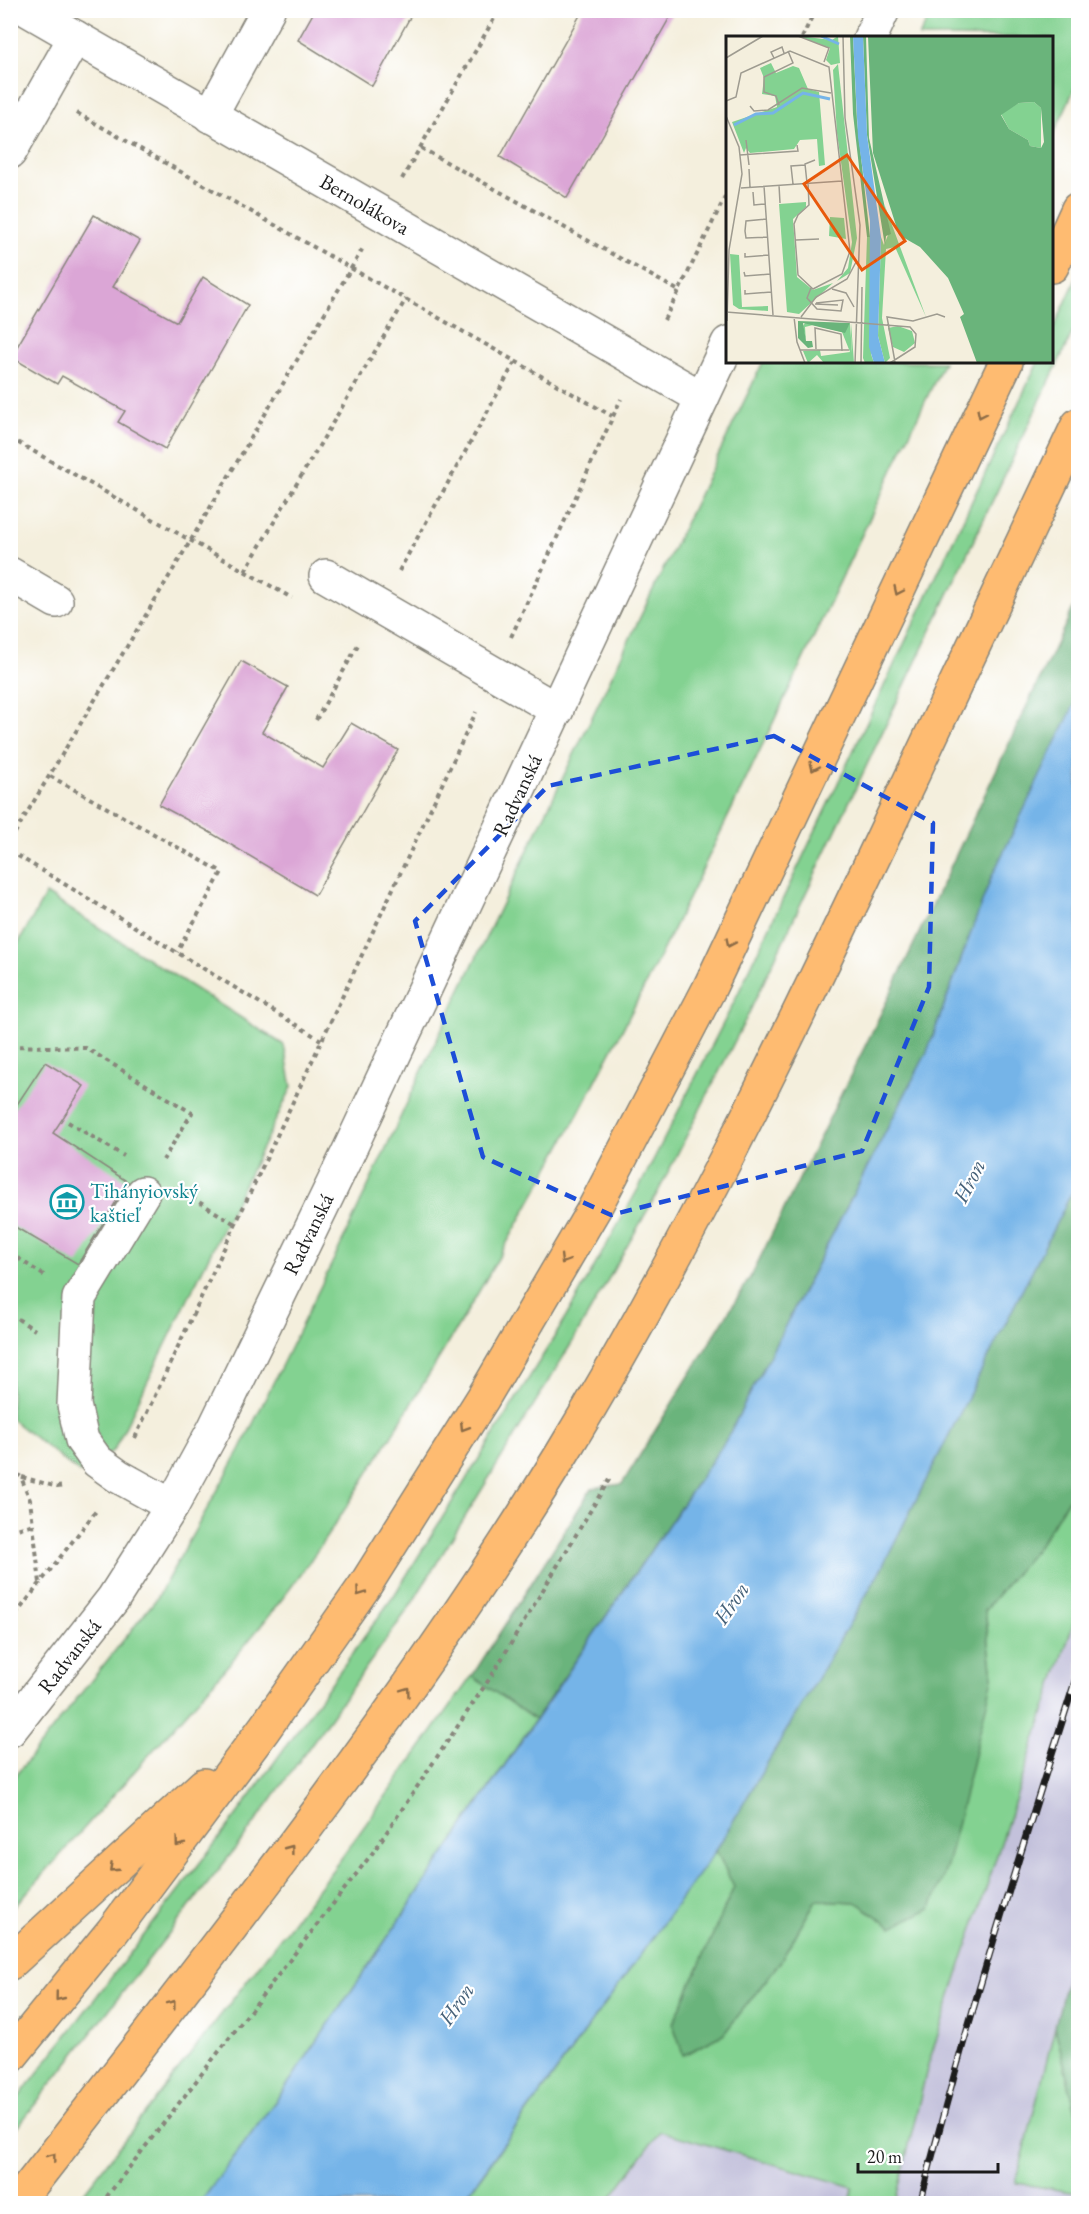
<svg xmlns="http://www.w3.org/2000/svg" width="1089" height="2214" font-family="'EB Garamond',serif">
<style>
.industrial{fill:#c3c1db}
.green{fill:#83d291;stroke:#507756;stroke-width:1.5}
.forest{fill:#6ab47b;stroke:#43684c;stroke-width:1.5}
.water{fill:#75b4e8;stroke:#486882;stroke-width:1.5}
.building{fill:#dba6d6}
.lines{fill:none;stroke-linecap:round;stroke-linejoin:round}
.minor-casing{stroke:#88867c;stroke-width:36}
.highway-casing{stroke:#88867c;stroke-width:36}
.path{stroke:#88867c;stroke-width:4;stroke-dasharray:4.5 4.5;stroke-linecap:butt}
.minor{stroke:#fff;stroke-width:33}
.highway{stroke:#febb71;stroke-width:33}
.rail-casing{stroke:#1c1c1c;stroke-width:7}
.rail{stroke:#fff;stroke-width:4.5;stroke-dasharray:14;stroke-linecap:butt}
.oneway{stroke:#8d6c46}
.marked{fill:none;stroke:#1d4ed8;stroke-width:4.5;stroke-dasharray:12 8;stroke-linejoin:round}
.labels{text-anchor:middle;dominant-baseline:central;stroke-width:4.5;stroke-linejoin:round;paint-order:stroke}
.street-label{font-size:21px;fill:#1c1c1c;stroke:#fff}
.culture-label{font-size:21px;fill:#0d838f;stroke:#fff;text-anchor:start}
.water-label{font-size:22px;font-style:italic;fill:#446078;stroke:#fff}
.inset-river{fill:none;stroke:#75b4e8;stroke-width:3}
.inset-road{fill:none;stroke:#9e9b90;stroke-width:1.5}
.view{fill:#e8590c;fill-opacity:0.15;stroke:#e8590c;stroke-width:3}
.inset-edge{fill:none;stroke:#1c1c1c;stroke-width:3}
</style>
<rect width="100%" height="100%" fill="#fff"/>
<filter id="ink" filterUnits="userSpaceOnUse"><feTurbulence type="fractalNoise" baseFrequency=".0167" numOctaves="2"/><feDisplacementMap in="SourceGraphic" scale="12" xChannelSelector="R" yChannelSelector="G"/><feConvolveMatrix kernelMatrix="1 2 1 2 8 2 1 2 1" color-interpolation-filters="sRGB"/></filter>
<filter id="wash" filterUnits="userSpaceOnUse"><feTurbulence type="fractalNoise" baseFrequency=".008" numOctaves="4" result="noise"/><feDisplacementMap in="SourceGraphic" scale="24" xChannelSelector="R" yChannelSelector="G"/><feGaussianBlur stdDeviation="1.35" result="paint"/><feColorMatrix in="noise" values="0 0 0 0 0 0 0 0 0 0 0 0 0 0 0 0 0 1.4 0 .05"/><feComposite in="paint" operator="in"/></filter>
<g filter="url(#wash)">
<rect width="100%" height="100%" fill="#f4efdd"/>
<g class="industrial">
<path d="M 1078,1609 L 1078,1918 L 1075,1944 L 1016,2183 L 1078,2193 L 1078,2203 L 895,2204 L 928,2065 Z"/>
<path d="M 660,2131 L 854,2187 L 850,2203 L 607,2204 Z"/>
</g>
<g class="green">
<path d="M 932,10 L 1078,11 L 1078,81 L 1052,138 L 1052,38 L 919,37 Z"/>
<path d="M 1078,275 L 1078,321 L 747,1017 L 658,1192 L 573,1341 L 411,1605 L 246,1835 L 11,2135 L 11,2107 L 230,1824 L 395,1594 L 558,1331 L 642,1182 L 731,1008 L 1038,362 L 1052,362 L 1052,332 Z"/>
<path d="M 763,362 L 944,362 C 782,699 632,1044 436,1363 C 390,1438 344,1515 292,1586 C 250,1642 203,1694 157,1746 C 108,1801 60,1856 11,1910 L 11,1781 L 157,1598 L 240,1450 L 337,1253 L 434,1045 Z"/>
<path d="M 46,894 L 284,1045 L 292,1087 L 114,1450 L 80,1473 L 11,1419 L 10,958 Z"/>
<path d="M 1078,1484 L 1078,1609 L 928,2065 L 895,2203 L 850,2203 L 853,2187 L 660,2131 L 607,2203 L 461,2204 L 716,1850 L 734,1887 L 673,2024 L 684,2055 L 723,2035 L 780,1962 L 816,1900 L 856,1902 L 892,1927 L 993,1678 L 985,1610 L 1040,1544 Z"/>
<path d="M 472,1676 L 535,1720 L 286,2087 L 200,2203 L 75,2204 L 340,1860 Z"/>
<path d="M 1055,2027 L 1078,2121 L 1078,2193 L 1016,2183 Z"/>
</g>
<g class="forest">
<path d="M 1078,598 L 1078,699 L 991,878 L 927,1052 L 726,1440 L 535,1720 L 472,1676 L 592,1488 L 622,1484 L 751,1276 L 872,1032 Z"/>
<path d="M 1078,1180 L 1078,1484 L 1040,1544 L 985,1610 L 993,1678 L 947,1866 L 931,1908 L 892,1927 L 856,1902 L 816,1900 L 780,1962 L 723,2035 L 683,2055 L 673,2024 L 734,1887 L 716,1850 L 878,1575 Z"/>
<path d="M 1078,1918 L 1078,2121 L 1055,2027 L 1075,1944 Z"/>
</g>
<path class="water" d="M 1078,697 L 1078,1180 L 878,1575 L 716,1850 L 461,2203 L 200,2203 L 286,2087 L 726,1440 L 927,1052 L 991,878 Z"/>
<g id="blocks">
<g class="building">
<path d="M 315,10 L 414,10 L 372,86 L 298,40 Z"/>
<path d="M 583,10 L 674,10 L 567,198 L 500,157 Z"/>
<path d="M 94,215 L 140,241 L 113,287 L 177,322 L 203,277 L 248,305 L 165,449 L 118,422 L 125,411 L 62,376 L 57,384 L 11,357 Z"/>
<path d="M 241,661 L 288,687 L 262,732 L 323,768 L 351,723 L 398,750 L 315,895 L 206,830 L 159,805 Z"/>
<path d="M 45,1062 L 84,1086 L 53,1133 L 128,1182 L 78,1264 L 10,1224 L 10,1115 Z"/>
</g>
</g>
</g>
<g filter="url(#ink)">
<use href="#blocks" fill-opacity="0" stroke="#88867c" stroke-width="1.5"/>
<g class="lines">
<g class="minor-casing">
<g id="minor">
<path d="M 28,10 L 702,398"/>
<path d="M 870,38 L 883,10"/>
<path d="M 210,116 L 268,10"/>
<path d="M 10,152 L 75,37"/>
<path d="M 10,574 L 56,601"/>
<path d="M 326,576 L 557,710"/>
<path d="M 143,1193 L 79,1298 L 74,1405 L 82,1440 L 97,1461 L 118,1476 L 172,1506"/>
<path d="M 10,1730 L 113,1599 L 172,1506 L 214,1429 L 347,1155 L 728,343"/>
</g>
</g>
<g class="highway-casing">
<g id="highway">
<path d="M 1052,266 L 1078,209"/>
<path d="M 10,1963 L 204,1785"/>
<path d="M 10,2057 L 112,1932 L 264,1729 L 364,1587 L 483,1398 L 594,1209 L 708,991 L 1006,362"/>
<path d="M 16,2204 C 207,1959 401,1717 563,1452 C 681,1258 780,1055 877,850 C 944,708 1011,567 1078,425"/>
</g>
</g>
<g class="path">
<path d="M 802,38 L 815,10"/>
<path d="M 77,113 L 612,416"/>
<path d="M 421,148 L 679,291 L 728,191"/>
<path d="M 402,179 L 499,10"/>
<path d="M 664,320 L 679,291"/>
<path d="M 10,438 L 292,598"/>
<path d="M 245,571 L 406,299"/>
<path d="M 399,571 L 515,362"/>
<path d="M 511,637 L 621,399"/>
<path d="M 316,720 L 359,643"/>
<path d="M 50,776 L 222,872 L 177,952"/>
<path d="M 10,841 L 191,540 L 363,248"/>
<path d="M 10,851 L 321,1040"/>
<path d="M 10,1046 L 86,1048 L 192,1113 L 163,1160"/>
<path d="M 68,1122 L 124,1156"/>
<path d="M 184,1193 L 235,1224"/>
<path d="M 10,1253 L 45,1276"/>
<path d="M 10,1314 L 35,1330"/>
<path d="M 135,1438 L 476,712"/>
<path d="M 10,1468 L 21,1477 L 30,1500 L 40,1583"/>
<path d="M 22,1477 L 57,1487 L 64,1486"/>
<path d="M 10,1531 L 34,1524"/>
<path d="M 10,1622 L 96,1511"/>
<path d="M 101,2204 L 374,1851 L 492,1675 L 610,1478"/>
</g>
<use href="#minor" class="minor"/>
<use href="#highway" class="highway"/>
<g class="rail-casing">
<path id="rail" d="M 920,2204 C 965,2024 1022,1848 1078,1672"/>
</g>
<use href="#rail" class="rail"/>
</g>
<defs><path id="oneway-chevron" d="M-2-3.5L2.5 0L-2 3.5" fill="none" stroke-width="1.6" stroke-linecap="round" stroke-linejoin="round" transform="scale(1.5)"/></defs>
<g class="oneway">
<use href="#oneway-chevron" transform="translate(981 414) rotate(115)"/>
<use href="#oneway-chevron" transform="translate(898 591) rotate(115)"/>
<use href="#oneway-chevron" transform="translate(814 767) rotate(115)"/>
<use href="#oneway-chevron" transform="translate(730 943) rotate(115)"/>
<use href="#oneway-chevron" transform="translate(564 1260) rotate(121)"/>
<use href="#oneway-chevron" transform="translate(464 1427) rotate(122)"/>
<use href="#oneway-chevron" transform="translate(360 1592) rotate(125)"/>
<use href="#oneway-chevron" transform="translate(406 1691) rotate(-54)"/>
<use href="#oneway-chevron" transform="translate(179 1843) rotate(127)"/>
<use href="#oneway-chevron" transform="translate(290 1849) rotate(-53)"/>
<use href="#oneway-chevron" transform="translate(113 1868) rotate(137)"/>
<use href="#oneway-chevron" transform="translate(59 1997) rotate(129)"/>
<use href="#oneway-chevron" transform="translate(172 2004) rotate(-52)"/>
<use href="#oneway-chevron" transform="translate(52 2157) rotate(-52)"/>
</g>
</g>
<path class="marked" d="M 774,736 L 933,823 L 929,987 L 862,1151 L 611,1215 L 483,1157 L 415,921 L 548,786 Z"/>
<defs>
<g id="museum-ring" transform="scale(1.725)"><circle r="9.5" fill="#fff" stroke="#0f9aa8" stroke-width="1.5"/><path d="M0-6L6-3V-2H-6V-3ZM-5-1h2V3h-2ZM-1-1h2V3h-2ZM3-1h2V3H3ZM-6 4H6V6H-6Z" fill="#0f9aa8"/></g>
</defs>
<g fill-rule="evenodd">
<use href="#museum-ring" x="67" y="1202"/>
</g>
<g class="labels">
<g class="street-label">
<text transform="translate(365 204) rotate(30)">Bernolákova</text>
<text transform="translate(517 795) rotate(-65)">Radvanská</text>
<text transform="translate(308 1234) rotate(-64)">Radvanská</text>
<text transform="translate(69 1656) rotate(-52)">Radvanská</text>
</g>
<g class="culture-label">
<text x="90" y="1190">Tihányiovský<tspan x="90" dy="24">kaštieľ</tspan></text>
</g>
<g class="water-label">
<text transform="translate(969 1181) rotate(-63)">Hron</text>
<text transform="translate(731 1603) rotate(-56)">Hron</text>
<text transform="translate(456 2004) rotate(-56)">Hron</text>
</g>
</g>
<g transform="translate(726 36)">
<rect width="327" height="327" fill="#f4efdd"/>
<path d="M 72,0 L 106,4 L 112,0 L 114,27 L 105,29 L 100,24 L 104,12 ZM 45,27 L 50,37 L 67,30 L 73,32 L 82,53 L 93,56 L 99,129 L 93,130 L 91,103 L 74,104 L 68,113 L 24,117 L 20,112 L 18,117 L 6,86 L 51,71 L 49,60 L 36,58 L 38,42 L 34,32 ZM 112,28 L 131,202 L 124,237 L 111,245 L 122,232 L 126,206 L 111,97 L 107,34 ZM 308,66 L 315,72 L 315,112 L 304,110 L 302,104 L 283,93 L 275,78 L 293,67 ZM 80,166 L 80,171 L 67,183 L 71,241 L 87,254 L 107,247 L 73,278 L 61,276 L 53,168 ZM 159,170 L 200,281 L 169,211 L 160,213 L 156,282 L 164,322 L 159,327 L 152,300 L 155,201 L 158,209 L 162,199 ZM 104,181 L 118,182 L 120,203 L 103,200 ZM 141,201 L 144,201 L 145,318 L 148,327 L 139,327 L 137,322 ZM 4,218 L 13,219 L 16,271 L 42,270 L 42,275 L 13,273 L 7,269 ZM 79,287 L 86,288 L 118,296 L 124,287 L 126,317 L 126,313 L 125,299 L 125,287 L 128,327 L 98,327 L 91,319 L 82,327 L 77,315 L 94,314 L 95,320 L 124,316 L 116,296 L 87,289 L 79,291 L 80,306 L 77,290 ZM 172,290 L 186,295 L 189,307 L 178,316 L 167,311 L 162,292 Z" fill="#83d291"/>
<path d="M 124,0 L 127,0 L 131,85 L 144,201 L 141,201 L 127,78 ZM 137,0 L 140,0 L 143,102 L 165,198 L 160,200 L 159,210 L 141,99 ZM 142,0 L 327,0 L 327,327 L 251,327 L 234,281 L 238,278 L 222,242 L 194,211 L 173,199 L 147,117 ZM 308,66 L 315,72 L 318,106 L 315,112 L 304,110 L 302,104 L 283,93 L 275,79 L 293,67 ZM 72,285 L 124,287 L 119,297 L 77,287 L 80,305 L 86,305 L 87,311 L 82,312 L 72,302 Z" fill="#6ab47b" fill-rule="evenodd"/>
<path d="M 127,0 L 137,0 L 141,99 L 155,201 L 152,300 L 159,327 L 148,327 L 143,311 L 144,185 L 132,101 Z" fill="#75b4e8"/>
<path class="inset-river" d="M 95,0 L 113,8M 8,89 L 30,78 L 47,77 L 77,57 L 104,63"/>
<path class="inset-road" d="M 72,0 L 103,12 L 98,26M 117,0 L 119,82 L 134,189 L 129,327M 0,22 L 37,0M 48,22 L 45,16 L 56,11 L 58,17M 0,65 L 10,61 L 15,37 L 64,15 L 103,31 L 124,215 L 116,238 L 87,253 L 72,239 L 68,188 L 72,179 L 83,169 L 82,147M 53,69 L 50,60 L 38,56 L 38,41 L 67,27 L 62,15M 24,70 L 28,75 L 42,74 L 76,52 L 105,57M 0,80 L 13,111 L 16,138 L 3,214 L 1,285M 20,104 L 23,129M 14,119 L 72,115 L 71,109M 23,133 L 24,151M 81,147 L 79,128 L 89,124M 67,148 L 65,130 L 79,129M 53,149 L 54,167M 38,150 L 47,279M 15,152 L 116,145M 27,156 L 28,169 L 39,168M 40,183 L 20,185 L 19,195 L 20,202 L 42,201M 70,204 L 93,203M 19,217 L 19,221 L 43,219M 18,236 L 19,240 L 44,238M 85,252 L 81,262 L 91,273 L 115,275 L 117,264 L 90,267M 106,253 L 120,257 L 128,271M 19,254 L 19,258 L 45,256M 89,268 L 112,269M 0,276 L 184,291 L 190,298 L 189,311 L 164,327M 68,281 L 71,306 L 79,327M 75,281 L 90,261 L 121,243 L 130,226M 0,313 L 0,280M 90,313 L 89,292 L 115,298 L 116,315M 74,314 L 123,314M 169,326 L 161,281 L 187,285 L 211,278 L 219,281M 135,327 L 136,251"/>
<path class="view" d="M 121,119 L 179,205 L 136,234 L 78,148 Z"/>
<rect width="327" height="327" class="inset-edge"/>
</g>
<rect width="1089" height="2214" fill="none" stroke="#fff" stroke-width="36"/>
<path d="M858 2163v9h140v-9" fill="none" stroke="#1c1c1c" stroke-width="3"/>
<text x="867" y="2163" font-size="18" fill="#1c1c1c" stroke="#ffffff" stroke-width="4.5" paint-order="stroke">20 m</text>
</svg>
